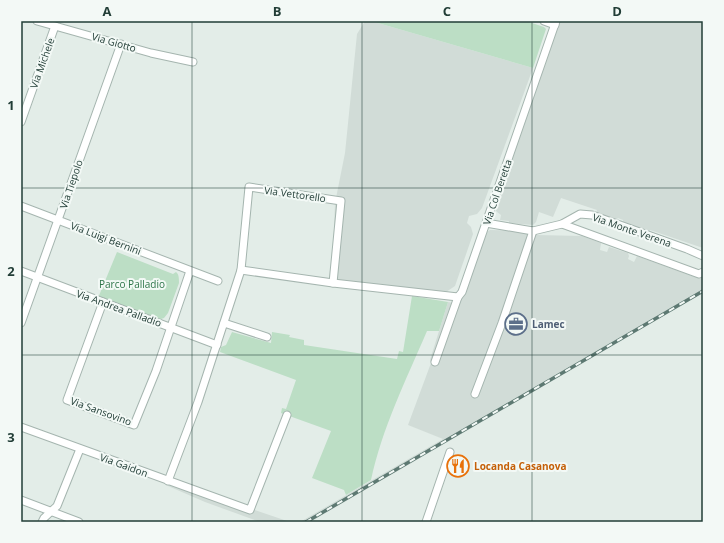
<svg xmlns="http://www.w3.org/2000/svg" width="724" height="543" font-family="'Open Sans',sans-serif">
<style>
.built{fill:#d1dcd7}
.green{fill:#bcdec5}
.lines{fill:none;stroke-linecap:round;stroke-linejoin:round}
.minor-casing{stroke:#a5b5af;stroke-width:9}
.minor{stroke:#fff;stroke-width:7}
.rail-casing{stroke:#5d7972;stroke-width:3.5}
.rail{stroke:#f3f9f6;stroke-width:2;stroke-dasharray:6;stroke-linecap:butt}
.grid{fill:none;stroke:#223e37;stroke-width:1;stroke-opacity:0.55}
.labels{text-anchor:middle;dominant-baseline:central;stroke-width:4;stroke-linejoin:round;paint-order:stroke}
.street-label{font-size:10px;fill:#223e37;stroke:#f3f9f6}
.park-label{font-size:10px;fill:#2d7549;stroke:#f3f9f6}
.service-label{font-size:10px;font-weight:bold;fill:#4e5e75;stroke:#f3f9f6;text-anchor:start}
.food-label{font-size:10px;font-weight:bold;fill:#c56008;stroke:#f3f9f6;text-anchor:start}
.neatline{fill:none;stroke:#223e37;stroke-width:1.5}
.grid-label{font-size:13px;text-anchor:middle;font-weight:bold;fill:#223e37}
</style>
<rect width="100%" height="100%" fill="#e3ede8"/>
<g class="built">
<path d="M 365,21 L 371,21 L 533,68 L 482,208 L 477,214 L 469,216 L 467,223 L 471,227 L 473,234 L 472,237 L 455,286 L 446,292 L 332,280 L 335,203 L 345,153 L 357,34 Z"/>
<path d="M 559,21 L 703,21 L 703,104 L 701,110 L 703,111 L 703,248 L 650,230 L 649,232 L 623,223 L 623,220 L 618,218 L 616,220 L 596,213 L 597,210 L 561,198 L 553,217 L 539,212 L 536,222 L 533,225 L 509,223 L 509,221 L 500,220 L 501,215 L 497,212 L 494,208 L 546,58 L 547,58 L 549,51 L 548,50 Z"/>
<path d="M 490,230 L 524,231 L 527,234 L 536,235 L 582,236 L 601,243 L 600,250 L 607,252 L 609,247 L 628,253 L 629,256 L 628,259 L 634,262 L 637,256 L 695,277 L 703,271 L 703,293 L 310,522 L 300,522 L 443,439 L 408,425 L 431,363 L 430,360 L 448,302 L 459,304 L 485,233 Z"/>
<path d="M 170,480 L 252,509 L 290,522 L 260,522 L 205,502 L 168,486 Z"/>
</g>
<g class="green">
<path d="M 371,21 L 526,21 L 544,27 L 546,29 L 533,68 Z"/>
<path d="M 117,252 L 173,274 L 176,272 C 179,274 179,279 179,283 L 168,313 L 164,318 L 158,320 L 98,298 Z"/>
<path d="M 412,296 L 448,302 L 439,331 L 427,331 C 406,380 382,428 371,480 L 346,495 L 344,490 L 312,478 L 331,431 L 281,413 L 282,408 L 286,409 L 296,380 L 220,352 L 221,347 L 226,345 L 232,332 L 271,343 L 272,332 L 290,335 L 289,337 L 304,340 L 304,345 L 397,359 L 399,351 L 403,352 Z"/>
</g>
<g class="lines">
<g class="minor-casing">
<g id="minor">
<path d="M 37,21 L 151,53 L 193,62"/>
<path d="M 544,21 L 555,25"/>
<path d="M 21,122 L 55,26"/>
<path d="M 21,206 L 218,281"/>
<path d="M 486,223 L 533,231 L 562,224 L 580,214 L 592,215 L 687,249 L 703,256"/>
<path d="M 562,224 L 699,274 L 703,272"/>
<path d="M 241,270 L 333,283 L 458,297"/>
<path d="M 21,271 L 217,345"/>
<path d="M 103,302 L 67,400 L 134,425 L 156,371 L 190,271"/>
<path d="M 21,323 L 121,44"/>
<path d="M 224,323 L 267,337"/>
<path d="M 435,362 L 458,297 L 462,292 L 556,21"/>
<path d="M 475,394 L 502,323 L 533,231"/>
<path d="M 21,427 L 250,510 L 287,415"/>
<path d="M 168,481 L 198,402 L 241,270 L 249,187 L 341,201 L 333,283"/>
<path d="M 21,500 L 79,522"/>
<path d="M 42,522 L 44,518 L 57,506 L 80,449"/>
<path d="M 426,522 L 450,452"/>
</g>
</g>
<use href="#minor" class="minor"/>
<g class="rail-casing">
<path id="rail" d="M 306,522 L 703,291"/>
</g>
<use href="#rail" class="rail"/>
</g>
<path class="grid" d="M 192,21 L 192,522M 362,21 L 362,522M 532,21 L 532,522M 21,188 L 703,188M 21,355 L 703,355"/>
<defs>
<g id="office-ring" transform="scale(1.15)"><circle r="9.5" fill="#f3f9f6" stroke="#5c6f8a" stroke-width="1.5"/><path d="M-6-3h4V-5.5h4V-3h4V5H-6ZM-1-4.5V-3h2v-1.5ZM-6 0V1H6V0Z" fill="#5c6f8a"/></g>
<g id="restaurant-ring" transform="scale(1.15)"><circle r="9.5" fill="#f3f9f6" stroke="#e8710a" stroke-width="1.5"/><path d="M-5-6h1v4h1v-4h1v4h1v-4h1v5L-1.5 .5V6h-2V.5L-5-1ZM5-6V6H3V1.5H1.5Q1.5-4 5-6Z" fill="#e8710a"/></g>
</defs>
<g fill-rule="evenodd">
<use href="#office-ring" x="516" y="324"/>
<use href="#restaurant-ring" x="458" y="466"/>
</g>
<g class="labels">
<g class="street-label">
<text transform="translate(114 42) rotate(16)">Via Giotto</text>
<text transform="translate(42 63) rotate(-70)">Via Michele</text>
<text transform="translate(71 184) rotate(-71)">Via Tiepolo</text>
<text transform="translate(497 192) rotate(-71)">Via Col Beretta</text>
<text transform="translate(295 194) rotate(8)">Via Vettorello</text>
<text transform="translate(632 230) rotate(19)">Via Monte Verena</text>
<text transform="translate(106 238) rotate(21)">Via Luigi Bernini</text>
<text transform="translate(119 308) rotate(20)">Via Andrea Palladio</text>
<text transform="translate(101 411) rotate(20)">Via Sansovino</text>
<text transform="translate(124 465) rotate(20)">Via Gaidon</text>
</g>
<g class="park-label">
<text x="132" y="284">Parco Palladio</text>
</g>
<g class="service-label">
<text x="532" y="324">Lamec</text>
</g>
<g class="food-label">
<text x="474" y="466">Locanda Casanova</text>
</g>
</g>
<rect width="724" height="543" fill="none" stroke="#f3f9f6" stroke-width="44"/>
<rect x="22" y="22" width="680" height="499" class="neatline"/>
<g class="grid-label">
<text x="107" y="16">A</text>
<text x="277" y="16">B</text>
<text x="447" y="16">C</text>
<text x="617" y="16">D</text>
<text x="11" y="110">1</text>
<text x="11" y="276">2</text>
<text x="11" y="442">3</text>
</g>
</svg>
